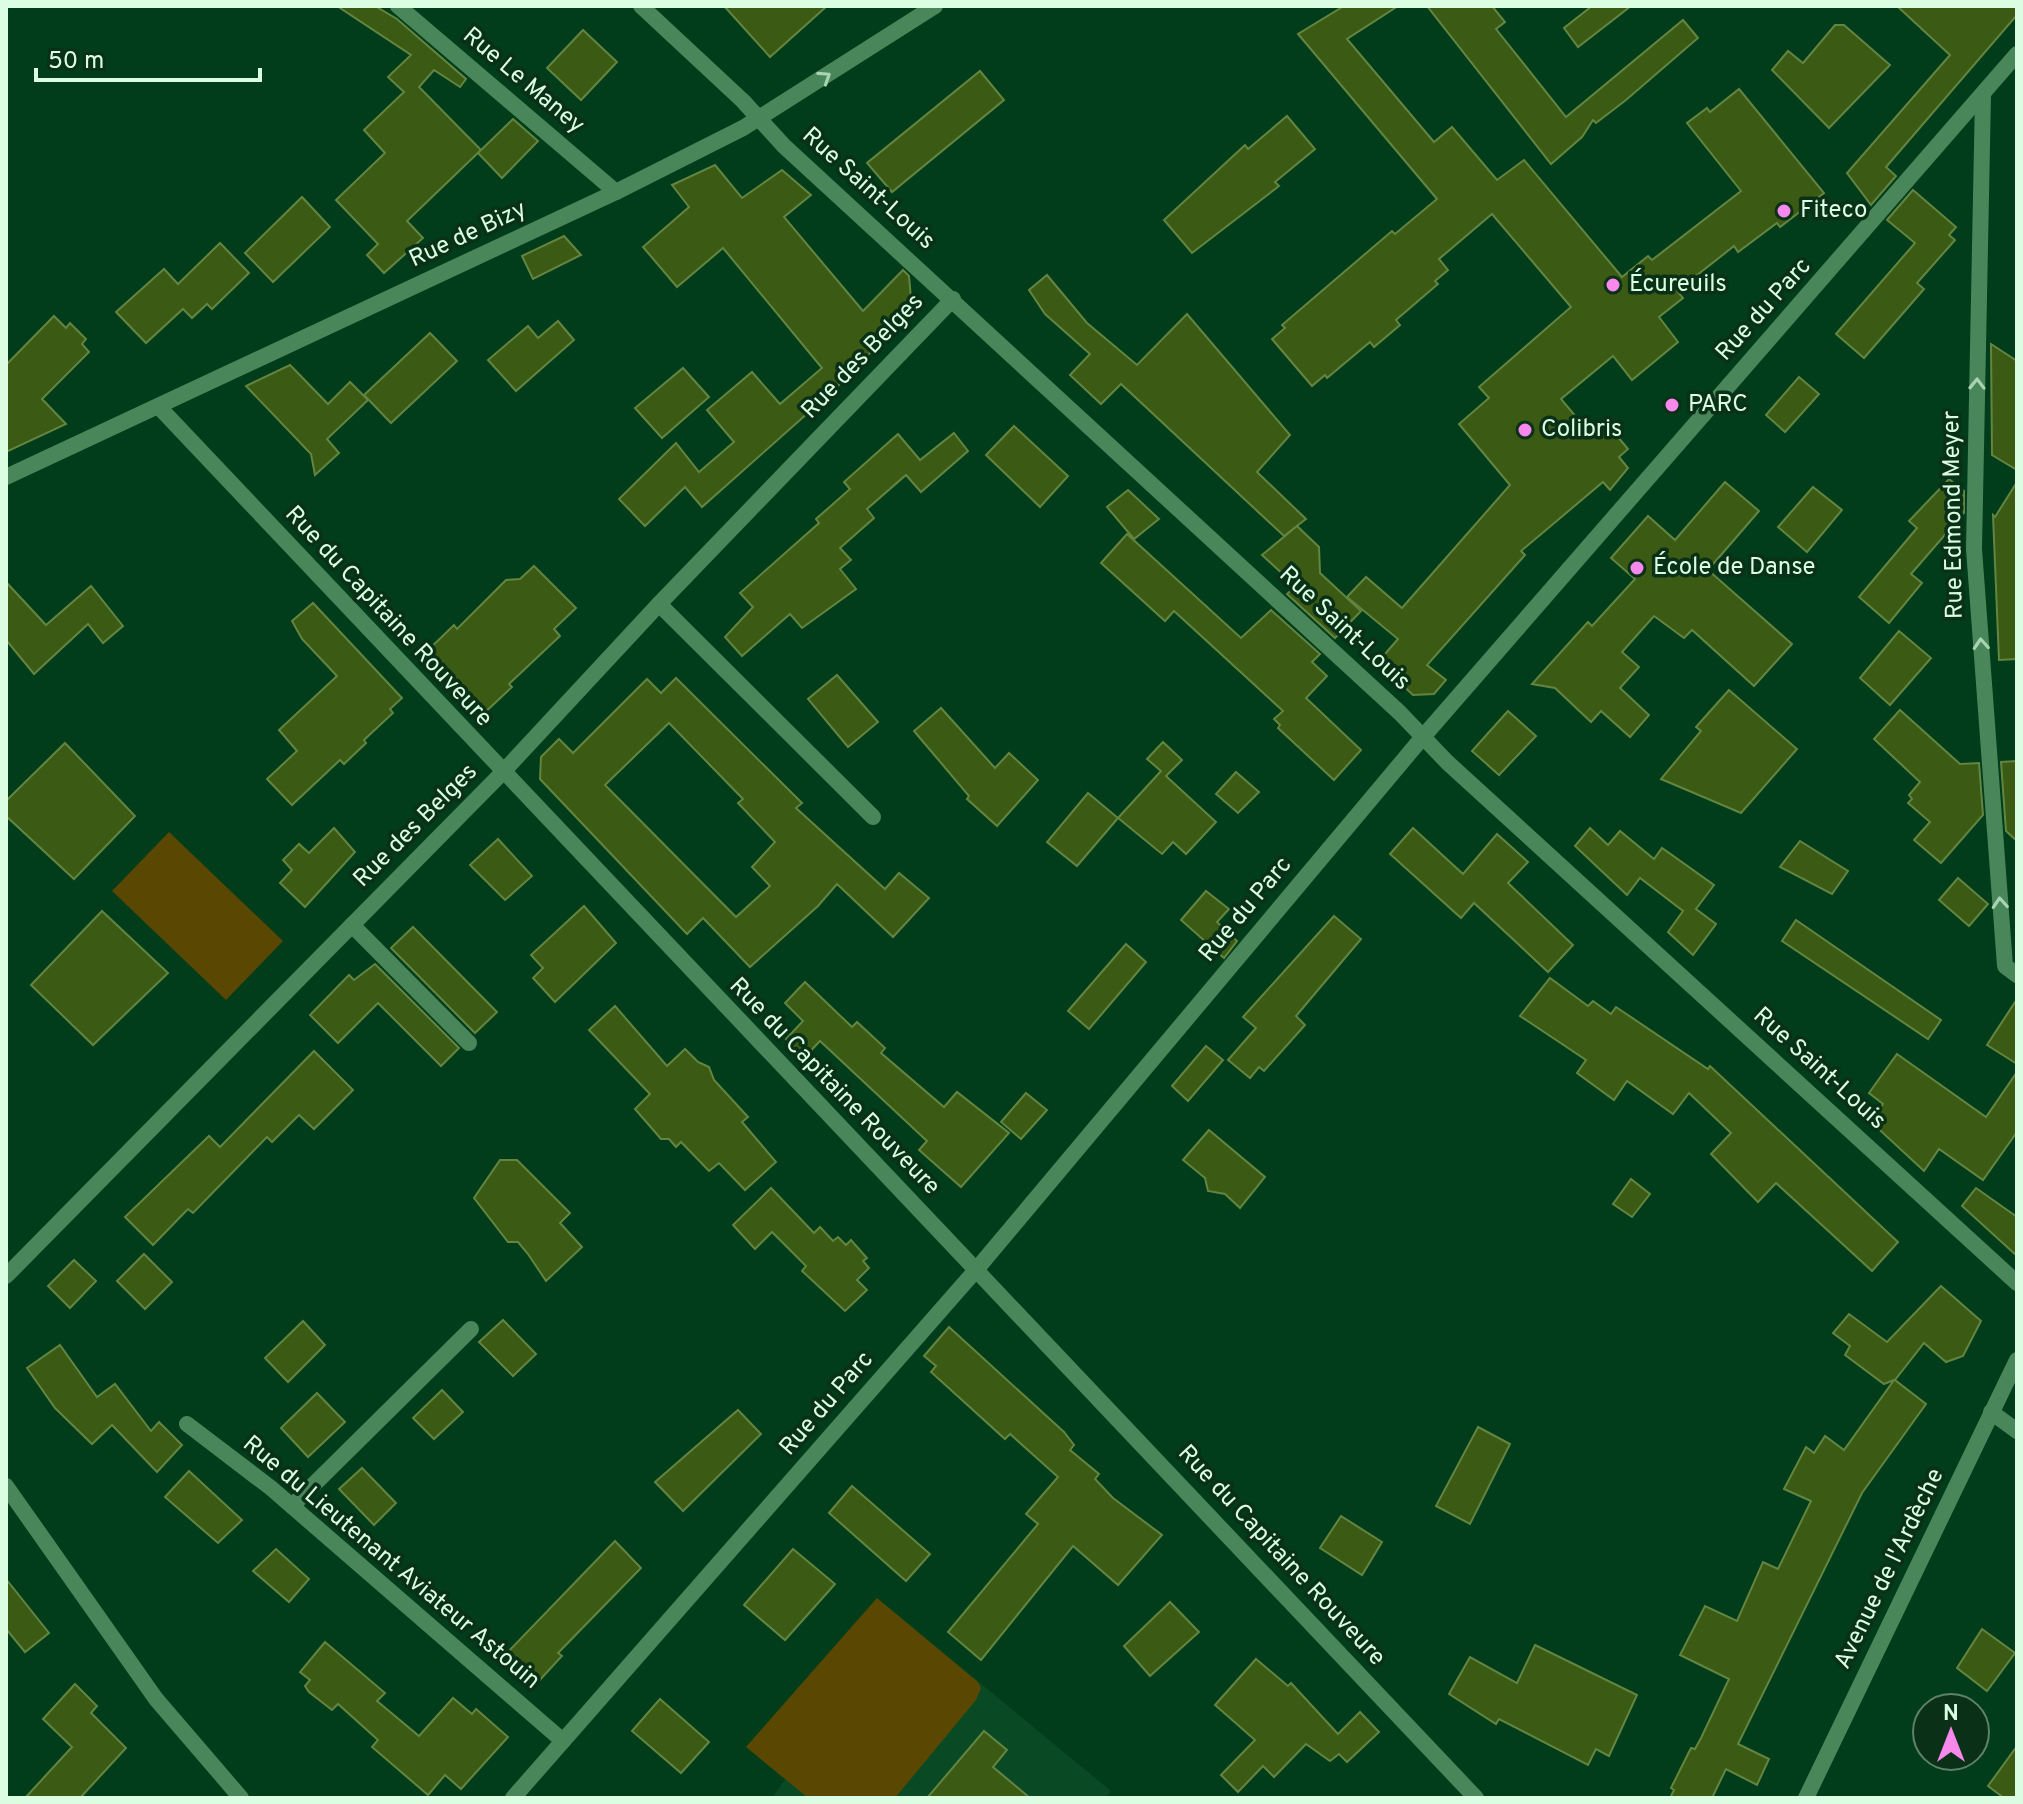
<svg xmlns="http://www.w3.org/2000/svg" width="2023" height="1804" font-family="Overpass,sans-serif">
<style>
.built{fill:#094a24}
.pitch{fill:#5a4702}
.building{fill:#3b5b14;stroke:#638541;stroke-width:2;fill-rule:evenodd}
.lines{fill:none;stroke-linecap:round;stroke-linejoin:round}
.minor{stroke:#498659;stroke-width:16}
.tertiary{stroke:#498659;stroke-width:16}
.oneway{stroke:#a8d4b2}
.poi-dot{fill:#f788ec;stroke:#0a3017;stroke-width:3}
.labels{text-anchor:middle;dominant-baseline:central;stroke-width:7;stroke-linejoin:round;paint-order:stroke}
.street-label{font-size:24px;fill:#dbfee2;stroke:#0a3017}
.poi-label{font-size:24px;fill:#dbfee2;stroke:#0a3017;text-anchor:start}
</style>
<rect width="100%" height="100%" fill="#013d1a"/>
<path class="built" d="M 877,1598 L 1111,1791 L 1105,1798 L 772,1798 L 785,1779 L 746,1747 Z"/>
<g class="pitch">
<path d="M 169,832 L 283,941 L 226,1000 L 112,891 Z"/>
<path d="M 877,1598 L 978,1682 L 981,1688 L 976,1700 L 895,1798 L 808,1798 L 746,1747 Z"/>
</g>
<g class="building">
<path d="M 337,6 L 375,6 L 397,19 L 466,79 L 460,87 L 434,70 L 419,87 L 481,150 L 407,221 L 423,238 L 384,273 L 367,255 L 378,244 L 336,200 L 385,153 L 364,130 L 404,92 L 388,77 L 411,55 Z"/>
<path d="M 724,6 L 827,6 L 770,57 Z"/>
<path d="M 1344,6 L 1398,6 L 1347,39 L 1434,142 L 1452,127 L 1497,180 L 1524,160 L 1622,277 L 1648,256 L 1652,260 L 1741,191 L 1687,123 L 1707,108 L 1710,112 L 1739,89 L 1824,193 L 1780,227 L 1777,223 L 1738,252 L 1734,246 L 1677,291 L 1683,298 L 1659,317 L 1678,342 L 1632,380 L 1613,356 L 1561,399 L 1592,436 L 1607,424 L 1628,449 L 1619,457 L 1628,468 L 1610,490 L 1603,482 L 1521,551 L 1525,555 L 1427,665 L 1446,680 L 1434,694 L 1413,695 L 1378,662 L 1398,639 L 1347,597 L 1366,577 L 1402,608 L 1510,485 L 1459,424 L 1489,398 L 1479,387 L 1571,307 L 1492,214 L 1439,259 L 1448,270 L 1435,281 L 1438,284 L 1396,320 L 1400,325 L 1374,347 L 1370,342 L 1327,378 L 1325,375 L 1312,386 L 1272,339 L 1285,328 L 1282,325 L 1392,231 L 1395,234 L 1437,199 L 1298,34 Z"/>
<path d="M 1427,6 L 1492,6 L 1505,22 L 1496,29 L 1566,117 L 1683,20 L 1698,38 L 1626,100 L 1596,123 L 1593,120 L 1582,137 L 1551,164 Z"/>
<path d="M 1592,6 L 1631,6 L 1578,47 L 1564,28 Z"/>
<path d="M 1897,6 L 2017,6 L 2017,15 L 1886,167 L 1896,176 L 1871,205 L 1847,173 L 1950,55 Z"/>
<path d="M 1835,25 L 1844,25 L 1890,65 L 1829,128 L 1772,70 L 1788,51 L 1803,63 Z"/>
<path d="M 583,30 L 617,62 L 581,100 L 547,68 Z"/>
<path d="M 980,71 L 1004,100 L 892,192 L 867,163 Z"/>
<path d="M 1287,116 L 1315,149 L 1275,182 L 1279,186 L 1192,253 L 1164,220 L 1245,145 L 1248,149 Z"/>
<path d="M 513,119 L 538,141 L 502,178 L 478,153 Z"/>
<path d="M 715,165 L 742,198 L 782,170 L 811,195 L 784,217 L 863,311 L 903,270 L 909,276 L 912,310 L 835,389 L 702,507 L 685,487 L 645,526 L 619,499 L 676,443 L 699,472 L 734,442 L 707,410 L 752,372 L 780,404 L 822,368 L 723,248 L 677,287 L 643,247 L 689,207 L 672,185 Z"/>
<path d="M 1913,190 L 1956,227 L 1949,235 L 1955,240 L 1917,283 L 1924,289 L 1864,358 L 1836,334 L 1915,243 L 1887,220 Z"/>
<path d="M 302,197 L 330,227 L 273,282 L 245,253 Z"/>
<path d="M 564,236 L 581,255 L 533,279 L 522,256 Z"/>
<path d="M 220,243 L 249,273 L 212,309 L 207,304 L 192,318 L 183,309 L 146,343 L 116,312 L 164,269 L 178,284 Z"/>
<path d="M 1047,275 L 1087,323 L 1137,365 L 1187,314 L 1290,435 L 1257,472 L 1306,519 L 1284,536 L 1121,384 L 1101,404 L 1070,375 L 1090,354 L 1045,314 L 1029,290 Z"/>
<path d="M 54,316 L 66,328 L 70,323 L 86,339 L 82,344 L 89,352 L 42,399 L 66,424 L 6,452 L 6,365 Z"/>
<path d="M 558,321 L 574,340 L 516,391 L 488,360 L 528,326 L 538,338 Z"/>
<path d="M 430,333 L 457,361 L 391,423 L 364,395 Z"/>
<path d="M 1991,344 L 2017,361 L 2017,470 L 1992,455 Z"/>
<path d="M 290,365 L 328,404 L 350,382 L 368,400 L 327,439 L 339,453 L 315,475 L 311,454 L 246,386 Z"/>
<path d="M 683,368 L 709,397 L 662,438 L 635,408 Z"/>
<path d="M 1799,377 L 1819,394 L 1785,432 L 1766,415 Z"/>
<path d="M 1014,426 L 1068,476 L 1040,507 L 986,455 Z"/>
<path d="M 954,433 L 968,451 L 921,492 L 906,475 L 867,509 L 874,518 L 840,548 L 851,560 L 840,569 L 856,589 L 802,628 L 790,614 L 742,656 L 725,637 L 753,607 L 740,593 L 819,523 L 816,519 L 850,489 L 844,482 L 898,434 L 920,460 Z"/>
<path d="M 1949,479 L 1964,491 L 1964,513 L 1911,574 L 1922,583 L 1889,623 L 1859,597 L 1917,528 L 1909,521 Z"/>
<path d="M 1725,482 L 1759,511 L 1708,570 L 1792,644 L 1754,686 L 1692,630 L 1684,638 L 1654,616 L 1622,652 L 1639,667 L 1620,688 L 1649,715 L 1630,737 L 1601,711 L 1591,722 L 1555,688 L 1532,684 L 1588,622 L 1592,626 L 1635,579 L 1611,558 L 1648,516 L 1675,540 Z"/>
<path d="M 2017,482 L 2017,659 L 1999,660 L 1993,515 L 1995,517 Z"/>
<path d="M 1813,487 L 1842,510 L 1807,552 L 1778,527 Z"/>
<path d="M 1128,490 L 1159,519 L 1134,539 L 1107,507 Z"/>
<path d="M 1297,526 L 1319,547 L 1320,573 L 1361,611 L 1335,638 L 1287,594 L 1296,586 L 1262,555 Z"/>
<path d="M 1127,534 L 1241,638 L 1271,610 L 1320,654 L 1312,662 L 1327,676 L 1306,698 L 1361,750 L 1334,780 L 1278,728 L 1280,725 L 1274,719 L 1283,711 L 1174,611 L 1165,621 L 1101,563 Z"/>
<path d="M 534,566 L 576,608 L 554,629 L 560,636 L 509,684 L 512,687 L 480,717 L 423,655 L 454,625 L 457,629 L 506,580 L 520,579 Z"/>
<path d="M 6,582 L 46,625 L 91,586 L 123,626 L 103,643 L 88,624 L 34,674 L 6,640 Z"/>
<path d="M 313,603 L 402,698 L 390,709 L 393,713 L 364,740 L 366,743 L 344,764 L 340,760 L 292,805 L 267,779 L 297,751 L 279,730 L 337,676 L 302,639 L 292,621 Z"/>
<path d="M 1899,631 L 1931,658 L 1890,705 L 1860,678 Z"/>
<path d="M 837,675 L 878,722 L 848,747 L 808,699 Z"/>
<path d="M 676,678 L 802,803 L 796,808 L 885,889 L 899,873 L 929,898 L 893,937 L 837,884 L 818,906 L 750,967 L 703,918 L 687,934 L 540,779 L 541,757 L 559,739 L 573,753 L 647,679 L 661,693 ZM 669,723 L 743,799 L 738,803 L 775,842 L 752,867 L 770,886 L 736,917 L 605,785 Z"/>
<path d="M 1729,690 L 1797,749 L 1741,813 L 1661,779 L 1701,731 L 1696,727 Z"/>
<path d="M 941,708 L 995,768 L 1009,753 L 1038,780 L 997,826 L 967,799 L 969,796 L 914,731 Z"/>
<path d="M 1900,710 L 1960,764 L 1979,763 L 1983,815 L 1941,863 L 1914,840 L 1930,822 L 1908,803 L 1912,799 L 1909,795 L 1920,782 L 1874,739 Z"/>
<path d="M 1508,711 L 1536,736 L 1499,775 L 1472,751 Z"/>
<path d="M 1163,742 L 1182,760 L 1166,776 L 1216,822 L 1186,854 L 1173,842 L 1162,854 L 1118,818 L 1161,771 L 1147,759 Z"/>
<path d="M 65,743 L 135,816 L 74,879 L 6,816 L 6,801 Z"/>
<path d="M 2017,761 L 2017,841 L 2006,831 L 2001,762 Z"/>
<path d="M 1236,772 L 1259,792 L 1238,813 L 1216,794 Z"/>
<path d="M 1088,793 L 1118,818 L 1077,866 L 1047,842 Z"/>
<path d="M 334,828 L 355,852 L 305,907 L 280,883 L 292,870 L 283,860 L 299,844 L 309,853 Z"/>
<path d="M 1413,828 L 1463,874 L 1497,834 L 1528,862 L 1508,883 L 1573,945 L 1548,972 L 1474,903 L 1461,918 L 1390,854 Z"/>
<path d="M 1590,828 L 1608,845 L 1620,831 L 1654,859 L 1662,848 L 1714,885 L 1696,909 L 1716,924 L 1693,955 L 1668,932 L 1683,911 L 1640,878 L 1627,895 L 1575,846 Z"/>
<path d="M 498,839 L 532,876 L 505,900 L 470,865 Z"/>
<path d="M 1800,841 L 1848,871 L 1832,894 L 1780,867 Z"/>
<path d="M 1958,878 L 1988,904 L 1969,926 L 1939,900 Z"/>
<path d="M 1206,891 L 1229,909 L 1217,922 L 1237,941 L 1224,958 L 1181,920 Z"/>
<path d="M 584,906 L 616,943 L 555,1002 L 533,978 L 543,968 L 531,955 Z"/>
<path d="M 102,911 L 168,973 L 93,1045 L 31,985 Z"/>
<path d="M 1334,916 L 1361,939 L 1296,1016 L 1305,1025 L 1264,1071 L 1259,1067 L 1250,1078 L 1228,1060 L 1256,1028 L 1243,1017 Z"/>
<path d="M 1796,920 L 1941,1020 L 1928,1039 L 1782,941 Z"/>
<path d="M 413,927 L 497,1012 L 475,1033 L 391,948 Z"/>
<path d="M 1126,944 L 1146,962 L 1089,1029 L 1068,1011 Z"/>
<path d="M 375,964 L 459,1048 L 441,1066 L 378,1003 L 338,1043 L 310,1015 L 349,975 L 354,980 Z"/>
<path d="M 1550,978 L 1588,1006 L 1593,1001 L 1611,1014 L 1616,1007 L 1708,1069 L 1710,1066 L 1898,1242 L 1872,1271 L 1776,1183 L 1758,1202 L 1711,1154 L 1731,1133 L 1689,1093 L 1673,1114 L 1627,1081 L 1614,1100 L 1577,1073 L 1586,1060 L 1520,1016 Z"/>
<path d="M 805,982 L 852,1027 L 857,1022 L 885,1048 L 881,1053 L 944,1107 L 957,1092 L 1009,1133 L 961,1187 L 919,1150 L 927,1141 L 820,1041 L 804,1058 L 786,1039 L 803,1021 L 785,1003 Z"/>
<path d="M 2017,999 L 2017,1064 L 1987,1045 Z"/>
<path d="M 615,1006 L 667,1066 L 685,1049 L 698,1062 L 709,1067 L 714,1080 L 748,1117 L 742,1122 L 776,1162 L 745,1190 L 719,1163 L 709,1171 L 681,1142 L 676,1147 L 669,1139 L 661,1139 L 635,1109 L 650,1094 L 589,1030 Z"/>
<path d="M 1206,1046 L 1223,1060 L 1188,1101 L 1172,1086 Z"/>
<path d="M 314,1051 L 353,1090 L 314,1129 L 299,1115 L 272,1142 L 267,1137 L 193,1213 L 188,1209 L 153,1245 L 125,1217 L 209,1136 L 220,1147 Z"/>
<path d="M 1897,1054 L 1986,1117 L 2017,1072 L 2017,1132 L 1983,1180 L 1939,1149 L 1924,1171 L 1870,1121 L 1883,1104 L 1869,1093 Z"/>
<path d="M 1026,1093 L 1047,1110 L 1021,1139 L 1001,1122 Z"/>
<path d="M 1209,1130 L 1265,1177 L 1240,1208 L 1225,1194 L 1208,1191 L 1205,1178 L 1183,1160 Z"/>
<path d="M 500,1160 L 517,1160 L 570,1213 L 560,1223 L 582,1247 L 546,1281 L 528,1254 L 518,1242 L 508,1242 L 474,1198 Z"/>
<path d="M 1631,1179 L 1650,1194 L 1632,1217 L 1613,1204 Z"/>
<path d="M 771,1188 L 814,1233 L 820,1227 L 833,1241 L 838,1237 L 846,1245 L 851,1240 L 867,1258 L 863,1261 L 869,1268 L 857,1280 L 867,1290 L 845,1311 L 802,1271 L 806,1266 L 772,1232 L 755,1249 L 733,1225 Z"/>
<path d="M 1976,1188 L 2017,1217 L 2017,1256 L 1962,1206 Z"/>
<path d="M 144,1254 L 172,1282 L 145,1309 L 117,1281 Z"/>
<path d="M 74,1260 L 96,1281 L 70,1308 L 48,1286 Z"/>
<path d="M 1941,1286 L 1981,1321 L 1963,1356 L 1946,1362 L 1924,1343 L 1895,1380 L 1926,1404 L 1862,1493 L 1738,1744 L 1769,1759 L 1757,1785 L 1726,1769 L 1712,1798 L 1670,1798 L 1674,1790 L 1671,1788 L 1691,1748 L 1695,1749 L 1701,1738 L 1729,1679 L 1680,1655 L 1705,1606 L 1737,1621 L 1763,1562 L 1778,1569 L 1811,1501 L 1784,1489 L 1806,1447 L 1814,1453 L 1825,1436 L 1844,1450 L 1894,1380 L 1884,1384 L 1845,1355 L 1850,1346 L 1833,1333 L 1849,1314 L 1887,1342 Z"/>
<path d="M 503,1320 L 536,1354 L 513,1376 L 479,1342 Z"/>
<path d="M 303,1321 L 325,1345 L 288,1382 L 265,1358 Z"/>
<path d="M 949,1327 L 1064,1432 L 1074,1445 L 1070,1450 L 1099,1474 L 1095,1479 L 1113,1498 L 1162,1535 L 1118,1585 L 1073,1546 L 981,1660 L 948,1632 L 1038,1524 L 1026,1514 L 1058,1477 L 1010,1434 L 1005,1439 L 931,1372 L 936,1366 L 924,1356 Z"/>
<path d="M 60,1345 L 97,1397 L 115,1384 L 151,1431 L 159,1422 L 182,1445 L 157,1472 L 112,1425 L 92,1444 L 55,1408 L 27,1368 Z"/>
<path d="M 442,1390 L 463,1412 L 434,1439 L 413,1418 Z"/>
<path d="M 317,1393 L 345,1422 L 308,1457 L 281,1428 Z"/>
<path d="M 738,1410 L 761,1434 L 683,1511 L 655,1482 Z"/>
<path d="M 1478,1427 L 1510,1444 L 1470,1524 L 1436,1506 Z"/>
<path d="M 362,1468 L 396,1503 L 374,1525 L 339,1489 Z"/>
<path d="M 189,1471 L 242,1520 L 218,1543 L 165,1497 Z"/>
<path d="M 852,1486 L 930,1554 L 906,1581 L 829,1513 Z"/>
<path d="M 1341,1516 L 1382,1542 L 1362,1575 L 1320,1548 Z"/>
<path d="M 615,1541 L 641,1568 L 558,1653 L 562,1656 L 537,1683 L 506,1654 Z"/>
<path d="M 276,1549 L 309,1579 L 289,1602 L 253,1571 Z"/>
<path d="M 793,1549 L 835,1584 L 785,1640 L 744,1605 Z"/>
<path d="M 6,1579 L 49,1633 L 25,1652 L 6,1629 Z"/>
<path d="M 1170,1602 L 1199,1632 L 1150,1676 L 1124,1646 Z"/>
<path d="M 1982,1629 L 2015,1653 L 1987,1691 L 1957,1668 Z"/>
<path d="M 325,1642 L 385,1693 L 377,1701 L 419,1736 L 453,1698 L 472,1714 L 476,1709 L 508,1737 L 461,1789 L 445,1775 L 428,1795 L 372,1747 L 378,1740 L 338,1704 L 332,1710 L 309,1692 L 305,1686 L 310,1680 L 300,1672 Z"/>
<path d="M 1535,1645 L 1637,1695 L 1609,1756 L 1596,1749 L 1588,1765 L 1499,1719 L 1496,1724 L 1449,1694 L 1470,1657 L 1517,1683 Z"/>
<path d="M 1256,1659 L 1288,1686 L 1291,1683 L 1338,1734 L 1360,1712 L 1379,1732 L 1347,1762 L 1339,1754 L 1330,1761 L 1306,1744 L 1274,1777 L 1263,1766 L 1238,1792 L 1221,1775 L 1255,1740 L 1215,1705 Z"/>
<path d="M 75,1684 L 97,1706 L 91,1713 L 126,1748 L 80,1798 L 25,1798 L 72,1747 L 43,1719 Z"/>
<path d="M 660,1699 L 709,1742 L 681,1773 L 632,1731 Z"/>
<path d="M 984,1731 L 1007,1750 L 993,1767 L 1030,1798 L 927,1798 Z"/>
<path d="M 2017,1746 L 2017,1798 L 2004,1798 L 1988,1786 Z"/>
</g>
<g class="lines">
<g class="minor">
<path d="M 398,6 L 616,192"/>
<path d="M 641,6 L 743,101 L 784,146 L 1400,713 L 1447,762 L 2017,1283"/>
<path d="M 1983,95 L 1974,549 L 2005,966 L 2017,975"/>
<path d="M 159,407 L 1476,1798"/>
<path d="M 6,477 L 616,192 L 743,128 L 935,6"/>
<path d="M 659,604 L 873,817"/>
<path d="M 352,925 L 469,1043"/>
<path d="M 6,1276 L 502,773 L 659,604 L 953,299"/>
<path d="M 1991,1412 L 2017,1431"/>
<path d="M 187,1424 L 271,1488 L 563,1741"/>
<path d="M 292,1506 L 471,1329"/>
<path d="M 513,1798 L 976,1270 L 1422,738 L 2017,54"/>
</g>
<g class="tertiary">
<path d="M 6,1486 L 156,1699 L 241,1798"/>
<path d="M 1806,1798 L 2017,1360"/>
</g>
</g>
<defs><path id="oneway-chevron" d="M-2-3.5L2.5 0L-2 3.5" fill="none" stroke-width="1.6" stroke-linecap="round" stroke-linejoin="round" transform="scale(2)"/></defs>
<g class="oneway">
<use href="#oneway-chevron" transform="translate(825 77) rotate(-33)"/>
<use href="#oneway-chevron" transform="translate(1977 384) rotate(-89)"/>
<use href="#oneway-chevron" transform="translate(1981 644) rotate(-94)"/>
<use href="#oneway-chevron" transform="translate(2000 903) rotate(-94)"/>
</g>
<g class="poi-dot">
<circle cx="1784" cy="211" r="8"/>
<circle cx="1613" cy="285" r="8"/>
<circle cx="1672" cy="405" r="8"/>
<circle cx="1525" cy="430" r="8"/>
<circle cx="1637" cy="568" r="8"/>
</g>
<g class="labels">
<g class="street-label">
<text transform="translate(523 81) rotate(40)">Rue Le Maney</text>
<text transform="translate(868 189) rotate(42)">Rue Saint-Louis</text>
<text transform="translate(468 235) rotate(-25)">Rue de Bizy</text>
<text transform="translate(1764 310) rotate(-48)">Rue du Parc</text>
<text transform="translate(863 357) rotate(-46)">Rue des Belges</text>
<text transform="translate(1954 515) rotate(-91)">Rue Edmond Meyer</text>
<text transform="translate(388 617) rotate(47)">Rue du Capitaine Rouveure</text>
<text transform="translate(1344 629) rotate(43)">Rue Saint-Louis</text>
<text transform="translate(416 826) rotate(-45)">Rue des Belges</text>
<text transform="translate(1246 910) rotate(-50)">Rue du Parc</text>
<text transform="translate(1819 1069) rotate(42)">Rue Saint-Louis</text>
<text transform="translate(834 1087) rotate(46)">Rue du Capitaine Rouveure</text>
<text transform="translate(827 1404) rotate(-49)">Rue du Parc</text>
<text transform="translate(1281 1556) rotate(47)">Rue du Capitaine Rouveure</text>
<text transform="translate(391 1563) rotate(40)">Rue du Lieutenant Aviateur Astouin</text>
<text transform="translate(1890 1569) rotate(-64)">Avenue de l'Ardèche</text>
</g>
<g class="poi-label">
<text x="1800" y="211">Fiteco</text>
<text x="1629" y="285">Écureuils</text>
<text x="1688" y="405">PARC</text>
<text x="1541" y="430">Colibris</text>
<text x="1653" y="568">École de Danse</text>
</g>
</g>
<rect width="2023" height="1804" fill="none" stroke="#dbfee2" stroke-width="16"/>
<g transform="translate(1951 1732)"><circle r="38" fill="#0a3017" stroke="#5e8268" stroke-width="2"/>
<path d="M0-6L14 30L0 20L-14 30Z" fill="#f788ec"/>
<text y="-12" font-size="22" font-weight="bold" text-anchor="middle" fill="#dbfee2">N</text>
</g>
<path d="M36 68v12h224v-12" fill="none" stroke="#dbfee2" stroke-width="4"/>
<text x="48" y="68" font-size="24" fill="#dbfee2" stroke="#0a3017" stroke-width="6" paint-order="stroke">50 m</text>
</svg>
